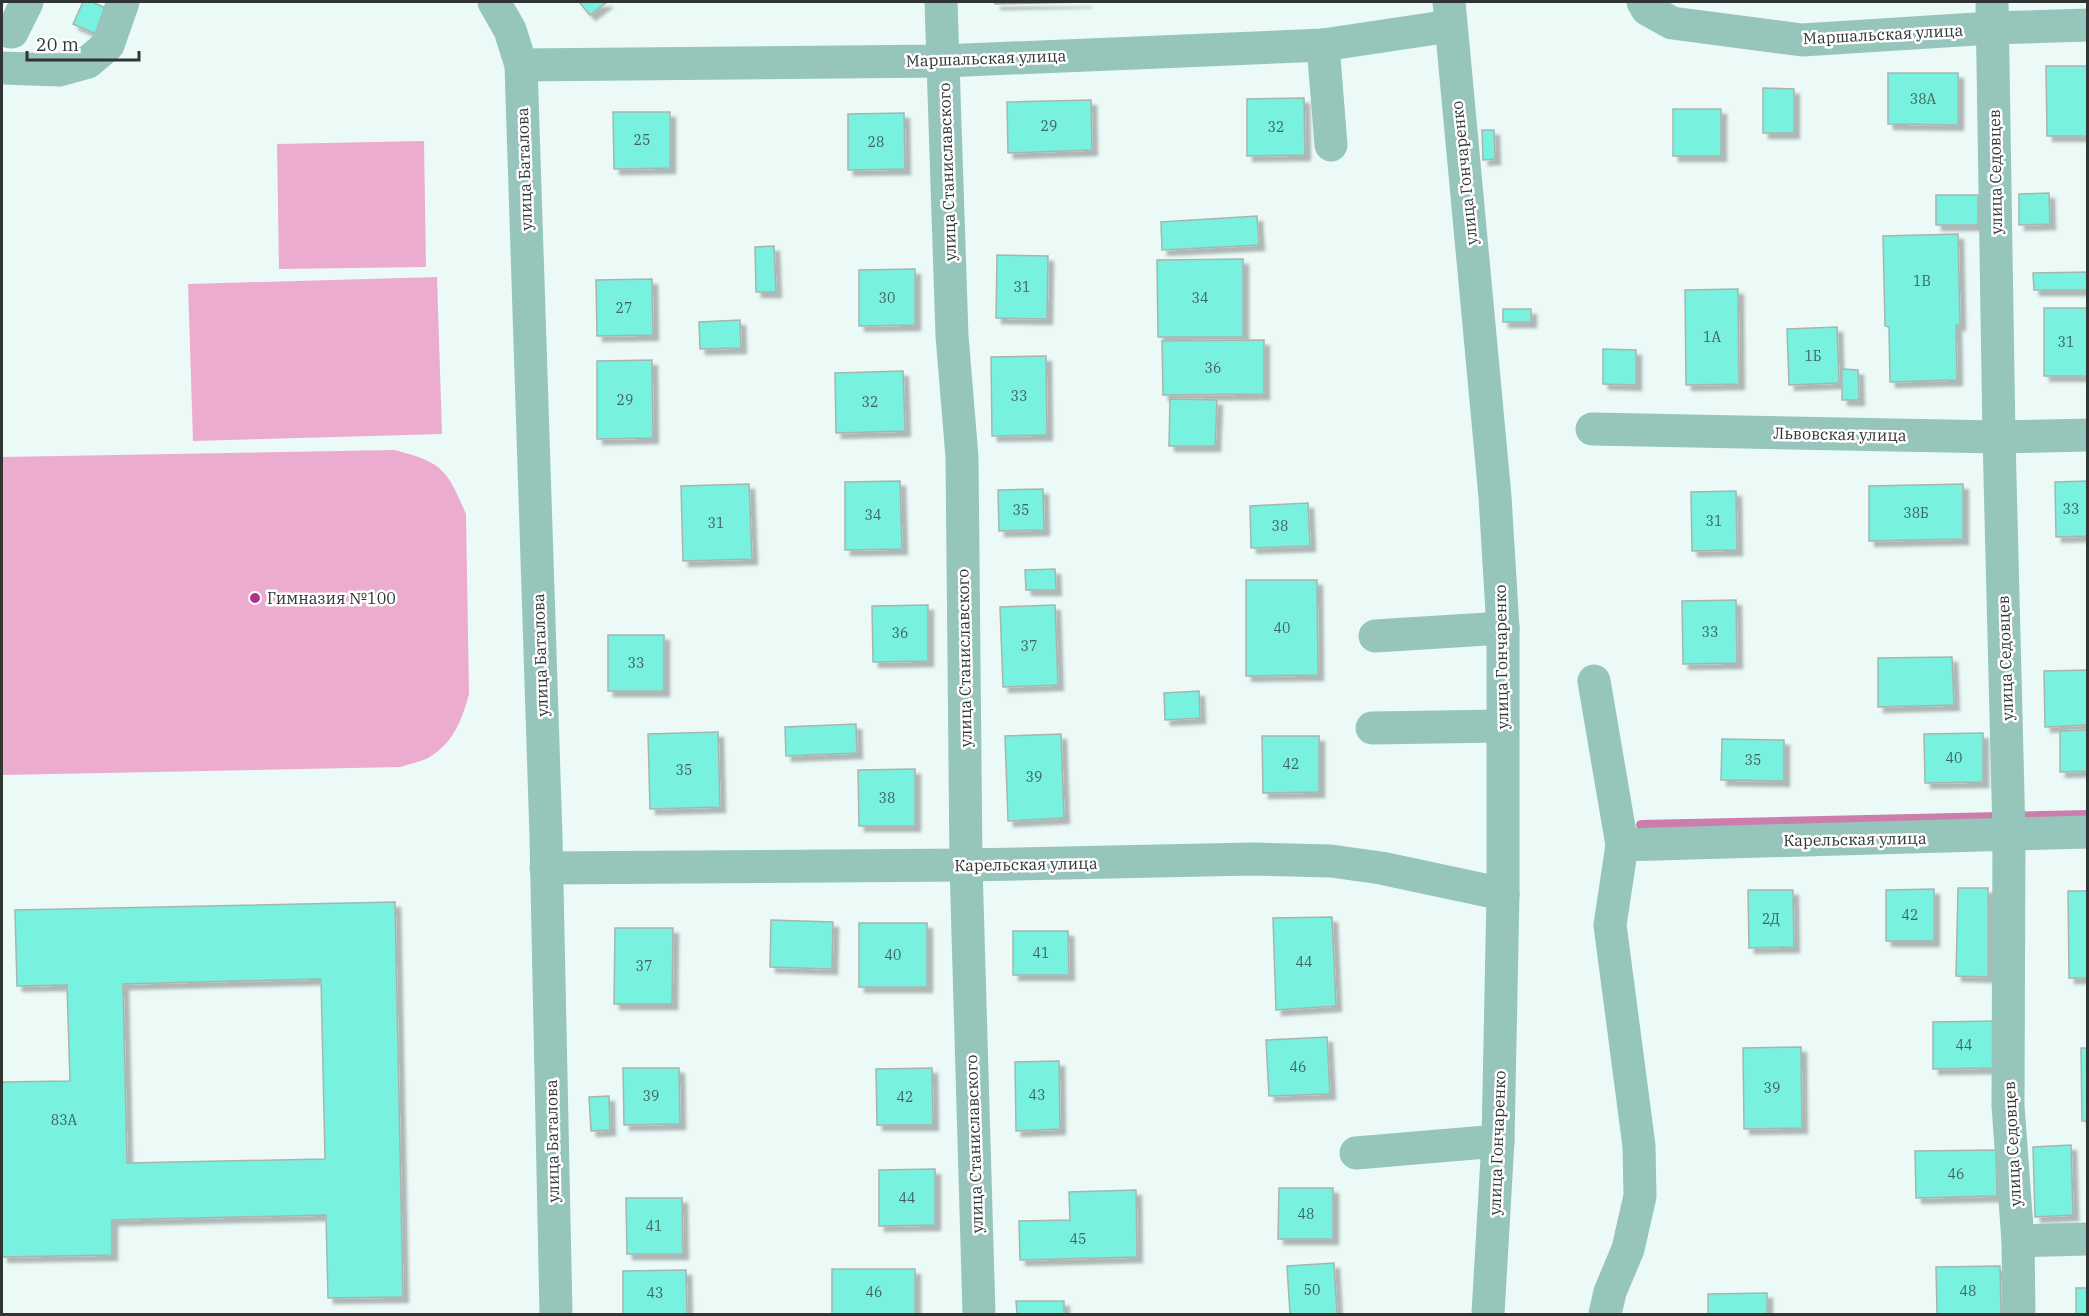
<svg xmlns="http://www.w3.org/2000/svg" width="2089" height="1316" font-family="'IBM Plex Serif',serif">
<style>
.green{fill:#ecacd0}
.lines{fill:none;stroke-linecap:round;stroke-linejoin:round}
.stream{stroke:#cc7dac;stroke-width:10}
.building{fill:#78f2de;stroke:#a7b5b2;stroke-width:1.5;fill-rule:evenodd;filter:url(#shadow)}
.minor{stroke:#96c5bb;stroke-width:33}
.poi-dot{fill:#af3486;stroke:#fff;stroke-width:2}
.labels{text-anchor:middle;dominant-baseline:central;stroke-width:5;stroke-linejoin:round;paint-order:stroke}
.number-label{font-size:14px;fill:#42645e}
.street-label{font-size:16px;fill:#303534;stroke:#fff}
.poi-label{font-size:16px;fill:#303534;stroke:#fff;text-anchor:start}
</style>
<defs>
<filter id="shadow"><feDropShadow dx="5.5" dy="5.5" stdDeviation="1.5" flood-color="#0004"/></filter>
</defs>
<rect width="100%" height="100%" fill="#ecfaf7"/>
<g class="green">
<path d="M 424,141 L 426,267 L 279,269 L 277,144 Z"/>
<path d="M 437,277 L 442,434 L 193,441 L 188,284 Z"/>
<path d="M 394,450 C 442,462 447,469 466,514 L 469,694 C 462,720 453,744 428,758 C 420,762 409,764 400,767 L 2,775 L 2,457 Z"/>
</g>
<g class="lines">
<path class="stream" d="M 1641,825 L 2088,815"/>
</g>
<g class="building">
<path d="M 83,2 L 92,2 L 108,9 L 96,34 L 73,24 Z"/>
<path d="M 579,2 L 607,2 L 590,15 Z"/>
<path d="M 995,2 L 1087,2 L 995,4 Z"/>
<path d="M 2046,66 L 2088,66 L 2088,136 L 2047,136 Z"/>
<path d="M 1888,73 L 1958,73 L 1958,125 L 1888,124 Z"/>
<path d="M 1763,88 L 1794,89 L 1794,133 L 1763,133 Z"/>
<path d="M 1304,98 L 1305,155 L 1247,156 L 1247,99 Z"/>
<path d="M 1091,100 L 1092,150 L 1008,153 L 1007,102 Z"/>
<rect x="1673" y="109" width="48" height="47"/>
<path d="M 613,112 L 670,112 L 670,168 L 614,169 Z"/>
<path d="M 904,113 L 905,169 L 848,170 L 848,114 Z"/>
<path d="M 1482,130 L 1494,130 L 1495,159 L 1483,160 Z"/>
<path d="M 2049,193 L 2050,224 L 2019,225 L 2019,194 Z"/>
<rect x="1936" y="195" width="42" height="30"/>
<path d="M 1257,216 L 1259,245 L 1162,250 L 1161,222 Z"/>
<path d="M 1958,234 L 1960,325 L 1956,325 L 1957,380 L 1890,382 L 1889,327 L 1885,326 L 1883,236 Z"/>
<path d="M 774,246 L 776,292 L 756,292 L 755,247 Z"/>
<path d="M 997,255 L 1048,256 L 1047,319 L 996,318 Z"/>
<path d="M 1243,259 L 1243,337 L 1158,337 L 1157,260 Z"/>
<path d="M 915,269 L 915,325 L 859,326 L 859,270 Z"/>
<path d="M 2088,272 L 2088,290 L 2034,290 L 2033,273 Z"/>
<path d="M 652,279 L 653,335 L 597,336 L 596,280 Z"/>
<path d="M 1738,289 L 1739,384 L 1686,385 L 1685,290 Z"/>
<rect x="2044" y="308" width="44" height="68"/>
<rect x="1503" y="309" width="28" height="13"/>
<path d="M 740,320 L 741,348 L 700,349 L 699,322 Z"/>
<path d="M 1837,327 L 1839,383 L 1789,385 L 1787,329 Z"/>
<path d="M 1264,340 L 1264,394 L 1163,395 L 1162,341 Z"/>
<path d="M 1603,349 L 1636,350 L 1636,385 L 1603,384 Z"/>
<path d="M 1046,356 L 1047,435 L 992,436 L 991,357 Z"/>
<path d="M 652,360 L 653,438 L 597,439 L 597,361 Z"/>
<path d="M 1842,369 L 1858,370 L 1859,400 L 1842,400 Z"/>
<path d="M 903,371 L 905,431 L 836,433 L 835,373 Z"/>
<path d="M 1170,399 L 1217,400 L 1215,446 L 1169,446 Z"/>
<path d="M 900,481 L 902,549 L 845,550 L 845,482 Z"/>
<path d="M 2088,481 L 2088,536 L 2056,537 L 2055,482 Z"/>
<path d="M 749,484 L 752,559 L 683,561 L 681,486 Z"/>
<path d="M 1963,484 L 1963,539 L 1869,541 L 1869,486 Z"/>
<path d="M 1043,489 L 1044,530 L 999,531 L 998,490 Z"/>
<path d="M 1736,491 L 1737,550 L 1692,551 L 1691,492 Z"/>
<path d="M 1308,503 L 1310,546 L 1251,548 L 1250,506 Z"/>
<path d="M 1055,569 L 1056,590 L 1026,590 L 1025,570 Z"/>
<path d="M 1246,580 L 1317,580 L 1318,675 L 1246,676 Z"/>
<path d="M 1736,600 L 1737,663 L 1683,664 L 1682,601 Z"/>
<path d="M 928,605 L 928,661 L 873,662 L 872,606 Z"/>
<path d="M 1055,605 L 1058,685 L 1003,687 L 1000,607 Z"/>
<rect x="608" y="635" width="56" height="56"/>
<path d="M 1952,657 L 1954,705 L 1878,707 L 1878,658 Z"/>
<path d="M 2088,670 L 2088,725 L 2045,727 L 2044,671 Z"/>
<path d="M 1199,691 L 1200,718 L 1165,720 L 1164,693 Z"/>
<path d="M 856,724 L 857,753 L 786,756 L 785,727 Z"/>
<path d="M 2088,730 L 2088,771 L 2060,772 L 2060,731 Z"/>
<path d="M 718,732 L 720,807 L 650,809 L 648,734 Z"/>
<path d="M 1983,733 L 1983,782 L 1925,783 L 1924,734 Z"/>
<path d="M 1061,734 L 1064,818 L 1008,821 L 1005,736 Z"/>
<path d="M 1262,736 L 1319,736 L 1319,792 L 1263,793 Z"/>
<path d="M 1722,739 L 1784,740 L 1784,781 L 1721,780 Z"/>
<path d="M 915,769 L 915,826 L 859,826 L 858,770 Z"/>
<path d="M 1958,888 L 1988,888 L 1988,977 L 1956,976 Z"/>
<path d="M 1934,889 L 1934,941 L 1886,941 L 1886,890 Z"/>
<path d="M 1748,890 L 1793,890 L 1794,947 L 1749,948 Z"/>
<path d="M 2068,891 L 2088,891 L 2088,978 L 2069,978 Z"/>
<path d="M 395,902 L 403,1297 L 328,1298 L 326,1215 L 112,1220 L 112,1255 L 2,1257 L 2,1082 L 70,1081 L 67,985 L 17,986 L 15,910 ZM 321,979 L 325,1159 L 127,1163 L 123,984 Z"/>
<path d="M 1332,917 L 1336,1006 L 1276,1010 L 1273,918 Z"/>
<path d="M 771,920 L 833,922 L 832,969 L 770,967 Z"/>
<rect x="859" y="923" width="68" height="64"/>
<path d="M 615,928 L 673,928 L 672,1004 L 614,1004 Z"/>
<path d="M 1013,931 L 1068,931 L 1069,975 L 1013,975 Z"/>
<path d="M 1995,1021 L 1996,1068 L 1933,1069 L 1933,1022 Z"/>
<path d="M 1327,1037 L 1330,1094 L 1269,1096 L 1266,1040 Z"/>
<path d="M 1801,1047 L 1802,1128 L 1744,1129 L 1743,1048 Z"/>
<path d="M 2081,1048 L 2088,1048 L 2088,1121 L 2082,1121 Z"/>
<path d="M 1059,1061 L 1060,1129 L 1016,1131 L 1015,1062 Z"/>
<path d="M 623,1068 L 679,1068 L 680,1124 L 624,1125 Z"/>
<path d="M 932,1068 L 933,1125 L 877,1125 L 876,1069 Z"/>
<path d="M 609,1096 L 610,1130 L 591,1131 L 589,1097 Z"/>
<path d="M 2071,1145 L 2073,1215 L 2035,1217 L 2033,1147 Z"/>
<path d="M 1996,1150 L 1997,1196 L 1916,1198 L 1915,1151 Z"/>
<path d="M 935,1169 L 935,1225 L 879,1226 L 879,1170 Z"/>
<path d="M 1279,1188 L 1333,1188 L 1333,1239 L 1278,1239 Z"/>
<path d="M 1136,1190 L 1137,1257 L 1020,1260 L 1019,1221 L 1070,1220 L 1069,1192 Z"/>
<path d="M 626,1198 L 682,1198 L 683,1254 L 627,1254 Z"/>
<path d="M 1334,1263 L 1337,1314 L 1290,1314 L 1287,1266 Z"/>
<path d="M 2000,1266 L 2001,1314 L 1937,1314 L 1936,1267 Z"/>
<rect x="832" y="1269" width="83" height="45"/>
<path d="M 686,1270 L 687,1314 L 623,1314 L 623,1271 Z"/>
<rect x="2076" y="1288" width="12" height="26"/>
<path d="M 1767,1293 L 1767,1314 L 1708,1314 L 1708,1294 Z"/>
<path d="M 1016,1301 L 1064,1301 L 1064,1314 L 1017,1314 Z"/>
</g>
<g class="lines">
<g class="minor">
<path d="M 494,2 L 510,30 L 521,65 L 546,837 L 556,1314"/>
<path d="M 941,2 L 952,336 L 962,457 L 966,865 L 979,1314"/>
<path d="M 1449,2 L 1495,497 L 1503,628 L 1503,894 L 1498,1141 L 1488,1314"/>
<path d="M 1643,2 L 1647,9 L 1672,23 L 1802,40 L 1992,28 L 2088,25"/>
<path d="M 1992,2 L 1999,437 L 2009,835 L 2008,1106 L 2018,1241 L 2019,1314"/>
<path d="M 2,30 L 12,32 L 27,2"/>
<path d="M 1323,45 L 1331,145"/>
<path d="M 521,65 L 943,61 L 1323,45 L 1450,26"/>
<path d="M 2,68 L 59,70 L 88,62 L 108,45 L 123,2"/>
<path d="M 1592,429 L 1999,437 L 2088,435"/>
<path d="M 1375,636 L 1503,628"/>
<path d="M 1594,681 L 1622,845 L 1610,925 L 1639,1146 L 1640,1196 L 1628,1249 L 1610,1292 L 1605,1314"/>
<path d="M 1372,728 L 1503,726"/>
<path d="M 1622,845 L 2088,832"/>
<path d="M 546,868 L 966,865 L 1254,859 L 1331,861 L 1381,868 L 1503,894"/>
<path d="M 1356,1153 L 1498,1141"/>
<path d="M 2018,1241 L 2088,1239"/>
</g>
</g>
<circle class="poi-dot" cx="255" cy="598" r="6"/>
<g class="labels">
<g class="number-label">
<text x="1923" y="99">38А</text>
<text x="1049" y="126">29</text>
<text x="1276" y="127">32</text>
<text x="642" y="140">25</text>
<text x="876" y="142">28</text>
<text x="1922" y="281">1В</text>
<text x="1022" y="287">31</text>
<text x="887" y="298">30</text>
<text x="1200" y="298">34</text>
<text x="624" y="308">27</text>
<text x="1712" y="337">1А</text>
<text x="2066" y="342">31</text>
<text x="1813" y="356">1Б</text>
<text x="1213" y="368">36</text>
<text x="1019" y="396">33</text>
<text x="625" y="400">29</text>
<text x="870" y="402">32</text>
<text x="2071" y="509">33</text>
<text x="1021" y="510">35</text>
<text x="1916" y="513">38Б</text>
<text x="873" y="515">34</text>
<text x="1714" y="521">31</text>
<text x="716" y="523">31</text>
<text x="1280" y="526">38</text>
<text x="1282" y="628">40</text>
<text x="1710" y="632">33</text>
<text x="900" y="633">36</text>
<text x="1029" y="646">37</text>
<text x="636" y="663">33</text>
<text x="1954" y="758">40</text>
<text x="1753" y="760">35</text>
<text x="1291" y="764">42</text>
<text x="684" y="770">35</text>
<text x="1034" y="777">39</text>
<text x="887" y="798">38</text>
<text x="1910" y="915">42</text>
<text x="1771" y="919">2Д</text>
<text x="1041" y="953">41</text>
<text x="893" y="955">40</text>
<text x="1304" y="962">44</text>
<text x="644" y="966">37</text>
<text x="1964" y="1045">44</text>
<text x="1298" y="1067">46</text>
<text x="1772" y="1088">39</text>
<text x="1037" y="1095">43</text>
<text x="651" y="1096">39</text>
<text x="905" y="1097">42</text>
<text x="64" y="1120">83А</text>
<text x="1956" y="1174">46</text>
<text x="907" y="1198">44</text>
<text x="1306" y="1214">48</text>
<text x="654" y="1226">41</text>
<text x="1078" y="1239">45</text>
<text x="1312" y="1290">50</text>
<text x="1968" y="1291">48</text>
<text x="874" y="1292">46</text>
<text x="655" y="1293">43</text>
</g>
<g class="street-label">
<text transform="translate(1883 34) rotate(-3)">Маршальская улица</text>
<text transform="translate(986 58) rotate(-2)">Маршальская улица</text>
<text transform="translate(524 169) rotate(-92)">улица Баталова</text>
<text transform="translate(947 172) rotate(-92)">улица Станиславского</text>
<text transform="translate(1995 172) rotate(-91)">улица Седовцев</text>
<text transform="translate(1464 173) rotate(-96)">улица Гончаренко</text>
<text transform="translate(1840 434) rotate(1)">Львовская улица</text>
<text transform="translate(540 655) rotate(-92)">улица Баталова</text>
<text transform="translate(1501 657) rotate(-91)">улица Гончаренко</text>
<text transform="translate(964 658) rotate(-91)">улица Станиславского</text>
<text transform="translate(2005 658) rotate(-92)">улица Седовцев</text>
<text transform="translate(1855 839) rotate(-1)">Карельская улица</text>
<text transform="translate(1026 864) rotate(-1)">Карельская улица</text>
<text transform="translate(552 1141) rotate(-91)">улица Баталова</text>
<text transform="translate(1497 1143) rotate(-88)">улица Гончаренко</text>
<text transform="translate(974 1144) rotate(-92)">улица Станиславского</text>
<text transform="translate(2012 1144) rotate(-93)">улица Седовцев</text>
</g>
<g class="poi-label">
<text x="267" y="598">Гимназия №100</text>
</g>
</g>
<rect width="2089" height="1316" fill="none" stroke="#303534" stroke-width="6"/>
<path d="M27 51v9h112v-9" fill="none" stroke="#303534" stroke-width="3"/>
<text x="36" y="51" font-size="18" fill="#303534" stroke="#ffffff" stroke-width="4.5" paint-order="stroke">20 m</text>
</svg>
